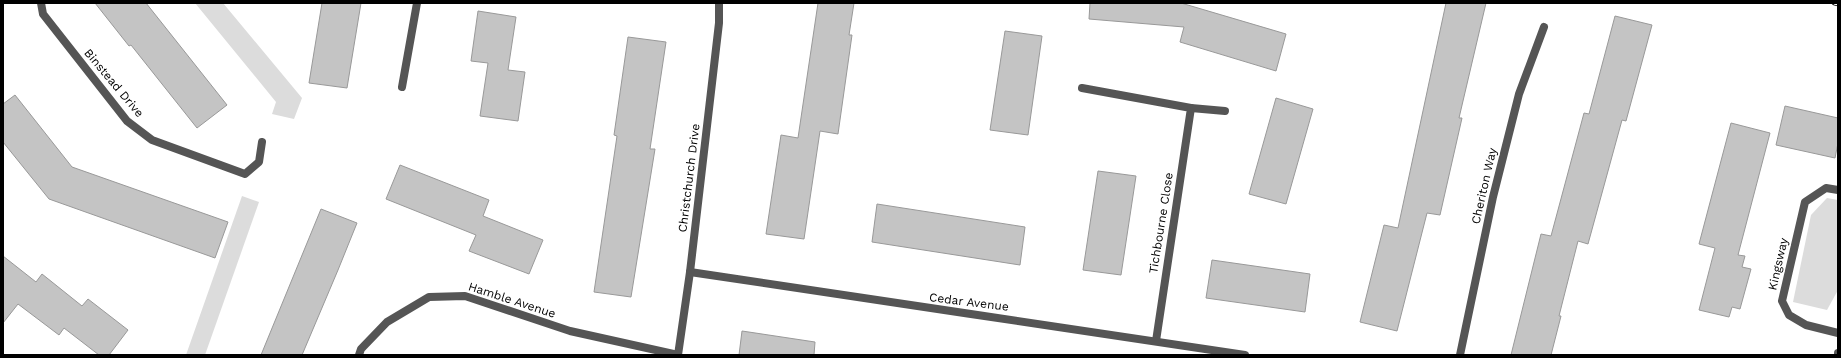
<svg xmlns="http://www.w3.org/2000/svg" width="1841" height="358" font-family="'Work Sans',sans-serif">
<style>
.green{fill:#dcdcdc}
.building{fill:#c4c4c4;stroke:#999}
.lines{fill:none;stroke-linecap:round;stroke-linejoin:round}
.street{stroke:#555;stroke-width:8}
.rail-casing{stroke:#000;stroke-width:4.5}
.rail{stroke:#fff;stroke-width:3;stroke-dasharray:9;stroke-linecap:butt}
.labels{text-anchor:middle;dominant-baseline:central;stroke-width:3;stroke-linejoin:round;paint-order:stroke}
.street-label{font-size:12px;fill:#000;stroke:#fff}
</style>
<rect width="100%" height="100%" fill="#fff"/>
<g class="green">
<path d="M 195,3 L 223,3 L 302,98 L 294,119 L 272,114 L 276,102 Z"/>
<path d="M 242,196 L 259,202 L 205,355 L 186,355 Z"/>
<path d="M 1827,198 L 1838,200 L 1838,290 L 1827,310 L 1793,302 L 1811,215 Z"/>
</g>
<g class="building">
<path d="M 95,3 L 146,3 L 227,105 L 197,128 L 131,45 L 129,46 Z"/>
<path d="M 322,3 L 361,3 L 347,88 L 309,83 Z"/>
<path d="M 818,3 L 854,3 L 849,35 L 852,35 L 838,134 L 820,131 L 804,239 L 766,234 L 781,135 L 798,138 Z"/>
<path d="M 1090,3 L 1181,3 L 1286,34 L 1276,71 L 1180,42 L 1184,27 L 1089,19 Z"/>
<path d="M 1446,3 L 1486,3 L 1459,118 L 1462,118 L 1440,215 L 1427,213 L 1397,331 L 1360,322 L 1384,225 L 1398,228 Z"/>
<path d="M 478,11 L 516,17 L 508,70 L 525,72 L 518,121 L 480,116 L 488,63 L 471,61 Z"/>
<path d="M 1615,16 L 1652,25 L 1626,121 L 1622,120 L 1588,244 L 1578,241 L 1559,316 L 1561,316 L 1551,355 L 1511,355 L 1541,234 L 1551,236 L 1584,113 L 1589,114 Z"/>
<path d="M 1005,31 L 1042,36 L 1028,135 L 990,130 Z"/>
<path d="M 628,37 L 666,42 L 650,149 L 655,149 L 631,297 L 594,292 L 617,136 L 614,135 Z"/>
<path d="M 15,95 L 72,167 L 228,222 L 215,258 L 49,199 L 3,142 L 3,104 Z"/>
<path d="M 1276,98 L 1313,109 L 1286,204 L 1249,194 Z"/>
<path d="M 1785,106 L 1838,118 L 1838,143 L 1835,158 L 1776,145 Z"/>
<path d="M 1731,123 L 1770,133 L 1738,255 L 1745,256 L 1742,267 L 1751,269 L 1740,309 L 1732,307 L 1729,317 L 1699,310 L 1715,248 L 1699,244 Z"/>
<path d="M 400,165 L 489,200 L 483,216 L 543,240 L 529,274 L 469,251 L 476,235 L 386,199 Z"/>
<path d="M 1098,171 L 1136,176 L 1121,275 L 1083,270 Z"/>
<path d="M 877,204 L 1025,227 L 1020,265 L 872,242 Z"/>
<path d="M 321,209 L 357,223 L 338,270 L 302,355 L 261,355 Z"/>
<path d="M 3,256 L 36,282 L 42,274 L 82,306 L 88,299 L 128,330 L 109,355 L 99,355 L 64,328 L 59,335 L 18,304 L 3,323 Z"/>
<path d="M 1212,260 L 1310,274 L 1305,312 L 1206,298 Z"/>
<path d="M 742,331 L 815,342 L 814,355 L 739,355 Z"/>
</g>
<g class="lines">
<g class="street">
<path d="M 41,3 L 43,14 L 127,121 L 152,140 L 245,174 L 259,162 L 262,142"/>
<path d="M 402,87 L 417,3"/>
<path d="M 1082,88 L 1191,108 L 1156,341"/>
<path d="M 1191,108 L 1225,111"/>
<path d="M 1838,190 L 1826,188 L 1805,202 L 1782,301 L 1789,315 L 1806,325 L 1838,333"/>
<path d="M 690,272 C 875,301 1060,326 1245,355"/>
<path d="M 359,355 L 361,349 L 387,322 L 429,297 L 465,296 L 570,331 L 678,355"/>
<path d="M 678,355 L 690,272 L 719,23 L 719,3"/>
<path d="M 1460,355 L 1493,197 L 1519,94 L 1544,27"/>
<path d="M 1838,355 L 1838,353"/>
</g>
<g class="rail-casing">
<path id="rail" d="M 1834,3 L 1838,4"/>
</g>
<use href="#rail" class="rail"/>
</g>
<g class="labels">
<g class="street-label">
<text transform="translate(114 83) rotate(50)">Binstead Drive</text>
<text transform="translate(689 178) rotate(-83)">Christchurch Drive</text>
<text transform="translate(1484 186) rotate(-77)">Cheriton Way</text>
<text transform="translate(1161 223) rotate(-81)">Tichbourne Close</text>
<text transform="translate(1778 264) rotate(-77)">Kingsway</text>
<text transform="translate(512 300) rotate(18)">Hamble Avenue</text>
<text transform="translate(969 302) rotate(7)">Cedar Avenue</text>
</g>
</g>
<rect width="1841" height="358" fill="none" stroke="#000000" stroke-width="8"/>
</svg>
